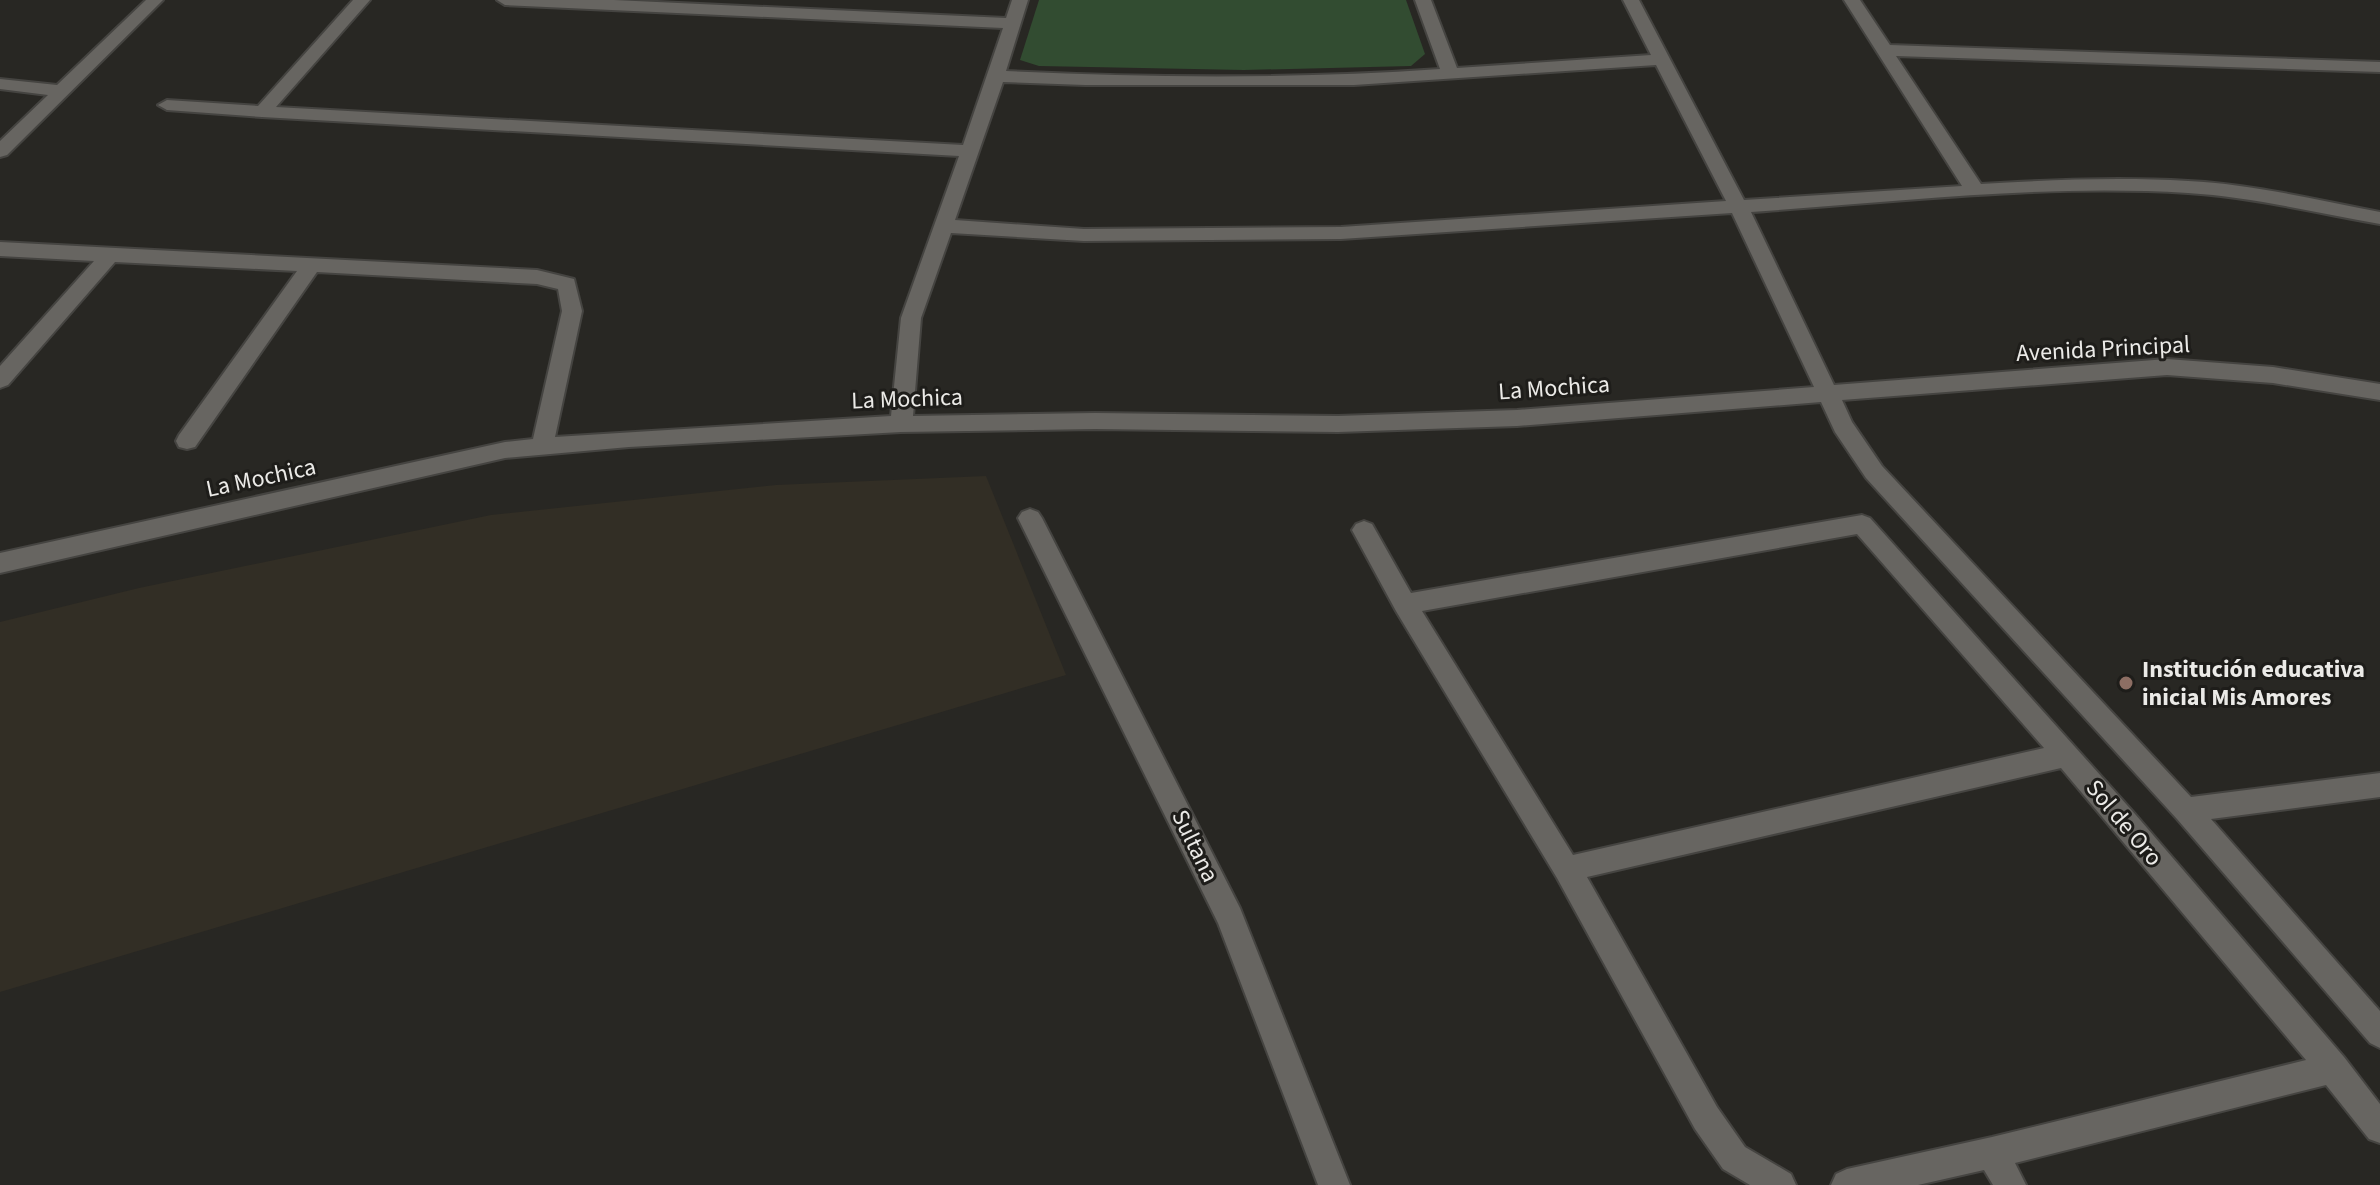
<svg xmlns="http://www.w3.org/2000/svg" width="2380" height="1185" font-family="'Source Sans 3',sans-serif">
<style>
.built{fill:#322e25}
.green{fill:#324c31}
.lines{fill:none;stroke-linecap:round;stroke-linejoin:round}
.minor-casing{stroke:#454441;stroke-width:4}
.minor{fill:#676561;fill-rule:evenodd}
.education-dot{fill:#8d6e63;stroke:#1e1d1a;stroke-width:3}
.labels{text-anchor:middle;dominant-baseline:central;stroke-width:6;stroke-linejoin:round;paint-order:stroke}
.street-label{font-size:24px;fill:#ebeae7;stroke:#1e1d1a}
.poi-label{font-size:24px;font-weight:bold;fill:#ebeae7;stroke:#1e1d1a;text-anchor:start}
</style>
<rect width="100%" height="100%" fill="#282723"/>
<path class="built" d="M 986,476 L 1066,675 L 0,992 L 0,622 L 139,588 L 491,515 L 776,485 Z"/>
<path class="green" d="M 1039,0 L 1406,0 L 1425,54 L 1411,66 L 1244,70 L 1039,66 L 1020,60 Z"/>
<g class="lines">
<g class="minor-casing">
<g id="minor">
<path d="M 146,0 L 163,0 L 7,155 L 0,157 L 0,141 L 48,95 L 0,89 L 0,79 L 57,85 Z"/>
<path d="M 353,0 L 370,0 L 276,107 L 963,145 L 1003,28 L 505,5 L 497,0 L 614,0 L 1006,18 L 1012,0 L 1028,0 L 1006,71 C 1150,78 1296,79 1440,69 L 1415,0 L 1431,0 L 1457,68 L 1651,55 L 1623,0 L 1639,0 L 1744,200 L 1962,186 L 1844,0 L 1860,0 L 1890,45 L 2380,62 L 2380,72 L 1896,56 L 1981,184 C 2050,180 2118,177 2188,181 C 2252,184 2317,200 2380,212 L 2380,224 C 2317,213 2252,197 2188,193 C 2042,184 1896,202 1751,212 L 1834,385 L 2167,359 L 2273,367 L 2380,384 L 2380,400 L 2273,383 L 2167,375 L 1842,400 L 1852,422 L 1882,466 L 2191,797 L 2380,773 L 2380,797 L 2211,819 L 2380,1011 L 2380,1048 L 2370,1043 L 2177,819 L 1866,478 L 1835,432 L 1821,402 L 1517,426 L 1338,432 L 1095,429 L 901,432 L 629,447 L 505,458 L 0,573 L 0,553 L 505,442 L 533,439 L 562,311 L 558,289 L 537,284 L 317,272 L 195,447 L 187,449 L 179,447 L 176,441 L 179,435 L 297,271 L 115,262 L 8,385 L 0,388 L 0,366 L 94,261 L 0,256 L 0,242 L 537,270 L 574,279 L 582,311 L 555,437 L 891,416 L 901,318 L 959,156 L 262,117 L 167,110 L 158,105 L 167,100 L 258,106 ZM 1656,65 L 1726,201 L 1341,227 L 1084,229 L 955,220 L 1003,82 L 1085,85 L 1354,85 ZM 1732,213 L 1814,387 L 1517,410 L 1338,416 L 1095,413 L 913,416 L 921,318 L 951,233 L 1084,241 L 1341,239 Z"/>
<path d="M 1030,509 L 1038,512 L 1042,518 L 1240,908 L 1350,1185 L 1318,1185 L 1218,923 L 1018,518 L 1022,512 Z"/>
<path d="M 1862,515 L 1870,518 L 2135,814 L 2344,1057 L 2380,1104 L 2380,1143 L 2369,1139 L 2326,1085 L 2015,1163 L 2026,1185 L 1993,1185 L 1984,1170 L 1918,1185 L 1831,1185 L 1836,1174 L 1847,1169 L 1992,1137 L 2306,1060 L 2061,768 L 1587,877 L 1717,1107 L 1745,1147 L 1791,1174 L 1796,1185 L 1750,1185 L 1723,1169 L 1695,1129 L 1557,878 L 1396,611 L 1352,530 L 1356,524 L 1364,521 L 1372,524 L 1411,593 ZM 1857,534 L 2044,748 L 1573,855 L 1422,611 Z"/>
</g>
</g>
<use href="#minor" class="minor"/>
</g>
<circle class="education-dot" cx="2126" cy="683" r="8"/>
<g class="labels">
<g class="street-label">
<text transform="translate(2103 349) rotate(-3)">Avenida Principal</text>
<text transform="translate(1554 388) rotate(-4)">La Mochica</text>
<text transform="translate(907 399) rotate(-2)">La Mochica</text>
<text transform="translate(261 478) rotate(-12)">La Mochica</text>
<text transform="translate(2124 823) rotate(50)">Sol de Oro</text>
<text transform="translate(1195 846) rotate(64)">Sultana</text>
</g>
<g class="poi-label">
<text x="2142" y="669">Institución educativa<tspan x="2142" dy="28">inicial Mis Amores</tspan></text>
</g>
</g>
</svg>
